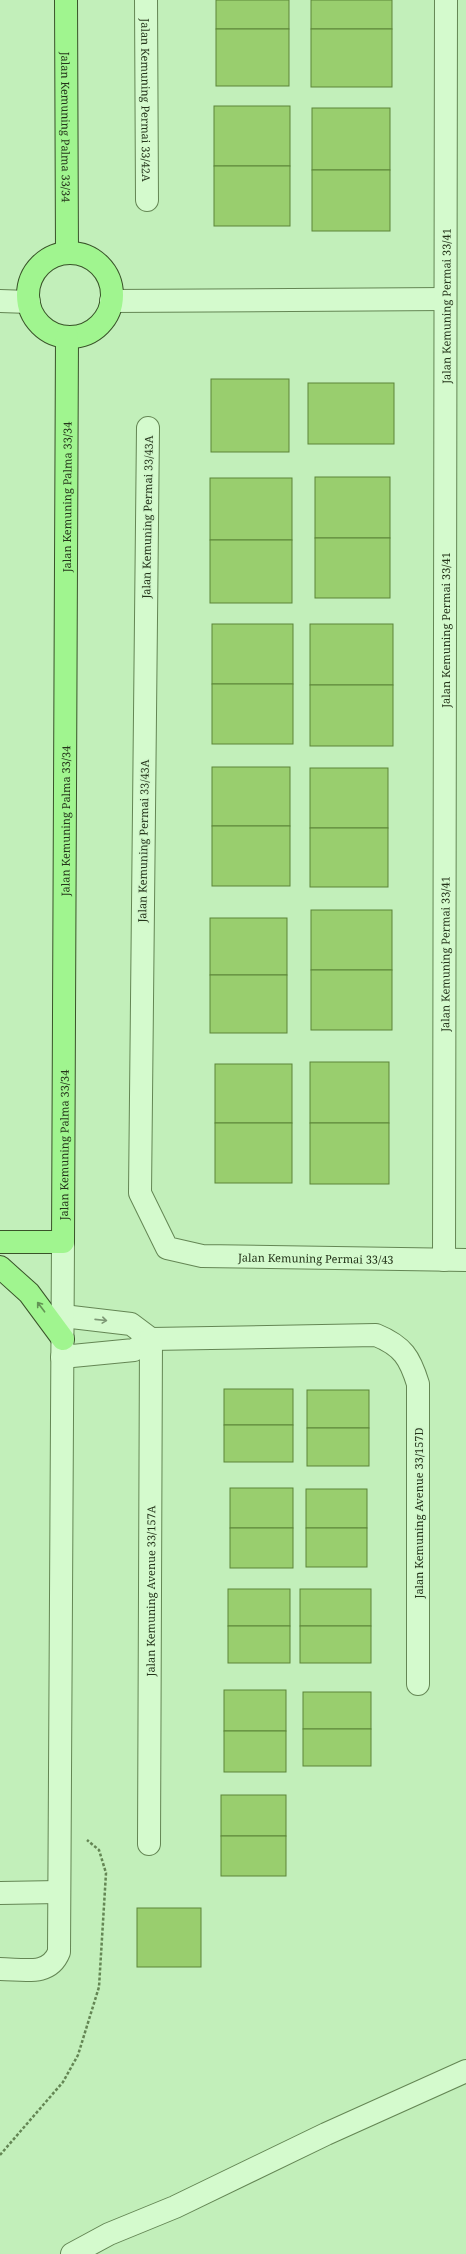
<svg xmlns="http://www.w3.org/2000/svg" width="466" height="2254" font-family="'Noto Serif',serif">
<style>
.building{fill:#99ce6e;stroke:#5c8539}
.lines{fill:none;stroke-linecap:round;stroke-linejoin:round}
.minor-casing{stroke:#648654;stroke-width:24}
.major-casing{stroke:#395329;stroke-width:24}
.path{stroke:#648654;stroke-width:2.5;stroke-dasharray:3 2;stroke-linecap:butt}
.minor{stroke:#d4facd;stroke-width:22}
.major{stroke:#a0f58f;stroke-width:22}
.oneway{stroke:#629454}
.oneway2{stroke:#7c9774}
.labels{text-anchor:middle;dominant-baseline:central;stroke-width:3;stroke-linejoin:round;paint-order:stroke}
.street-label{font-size:11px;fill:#24341a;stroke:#d0f6ca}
</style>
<rect width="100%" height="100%" fill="#c2efba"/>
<g class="building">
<rect x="216" y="0" width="73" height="29"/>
<rect x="311" y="0" width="81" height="29"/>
<rect x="216" y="29" width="73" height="57"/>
<rect x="311" y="29" width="81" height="58"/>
<rect x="214" y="106" width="76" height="60"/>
<rect x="312" y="108" width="78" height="62"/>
<rect x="214" y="166" width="76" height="60"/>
<rect x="312" y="170" width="78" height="61"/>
<rect x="211" y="379" width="78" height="73"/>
<rect x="308" y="383" width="86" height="61"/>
<rect x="315" y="477" width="75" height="61"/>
<rect x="210" y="478" width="82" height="62"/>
<rect x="315" y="538" width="75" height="60"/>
<rect x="210" y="540" width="82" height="63"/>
<rect x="212" y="624" width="81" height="60"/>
<rect x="310" y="624" width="83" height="61"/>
<rect x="212" y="684" width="81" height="60"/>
<rect x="310" y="685" width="83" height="61"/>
<rect x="212" y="767" width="78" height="59"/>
<rect x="310" y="768" width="78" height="60"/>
<rect x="212" y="826" width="78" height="60"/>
<rect x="310" y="828" width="78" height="59"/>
<rect x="311" y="910" width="81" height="60"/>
<rect x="210" y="918" width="77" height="57"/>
<rect x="311" y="970" width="81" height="60"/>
<rect x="210" y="975" width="77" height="58"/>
<rect x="310" y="1062" width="79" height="61"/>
<rect x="215" y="1064" width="77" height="59"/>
<rect x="215" y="1123" width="77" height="60"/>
<rect x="310" y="1123" width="79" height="61"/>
<rect x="224" y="1389" width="69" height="36"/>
<rect x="307" y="1390" width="62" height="38"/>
<rect x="224" y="1425" width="69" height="37"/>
<rect x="307" y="1428" width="62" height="38"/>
<rect x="230" y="1488" width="63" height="40"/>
<rect x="306" y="1489" width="61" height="39"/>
<rect x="230" y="1528" width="63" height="40"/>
<rect x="306" y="1528" width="61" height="39"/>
<rect x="228" y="1589" width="62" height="37"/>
<rect x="300" y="1589" width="71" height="37"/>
<rect x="228" y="1626" width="62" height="37"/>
<rect x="300" y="1626" width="71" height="37"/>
<rect x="224" y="1690" width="62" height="41"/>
<rect x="303" y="1692" width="68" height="37"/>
<rect x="303" y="1729" width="68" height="37"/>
<rect x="224" y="1731" width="62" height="41"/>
<rect x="221" y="1795" width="65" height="41"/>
<rect x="221" y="1836" width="65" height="40"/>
<rect x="137" y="1908" width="64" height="59"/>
</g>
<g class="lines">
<g class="minor-casing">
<g id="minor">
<path id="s1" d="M 146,0 L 147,200"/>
<path d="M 0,301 L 29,302"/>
<path d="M 111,301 L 445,299"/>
<path id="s2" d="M 148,428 L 140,1193 L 167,1248 L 202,1256 L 466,1260"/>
<path id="s3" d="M 444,1260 L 446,0"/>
<path d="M 63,1316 L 131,1324 L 151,1339"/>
<path d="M 62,1357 L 134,1350 L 151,1339 L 376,1335 C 403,1346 410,1358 418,1384 L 418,1684"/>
<path id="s4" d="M 149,1844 L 151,1339"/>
<path d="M 0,1893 L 59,1892"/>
<path d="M 0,1969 C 23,1969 49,1977 59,1952 L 63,1242"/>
<path d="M 72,2254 L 109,2234 L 175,2207 L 326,2134 L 466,2071"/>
</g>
</g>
<g class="major-casing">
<g id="major">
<path id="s5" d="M 66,0 L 67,253"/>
<circle cx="70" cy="295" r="42"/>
<path id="s6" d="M 0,1242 L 63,1242 L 67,337"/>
<path d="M 0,1267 L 29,1293 L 63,1339"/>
</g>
</g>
<path class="path" d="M 0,2155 L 63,2082 L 78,2055 L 99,1987 L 106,1873 L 99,1850 L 87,1840"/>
<use href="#minor" class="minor"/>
<use href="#major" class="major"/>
</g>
<defs><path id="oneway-shaft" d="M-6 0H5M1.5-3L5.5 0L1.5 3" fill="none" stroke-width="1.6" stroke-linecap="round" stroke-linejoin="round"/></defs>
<use class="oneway" href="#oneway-shaft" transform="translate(41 1307) rotate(-127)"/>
<use class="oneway2" href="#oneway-shaft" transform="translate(101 1320) rotate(6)"/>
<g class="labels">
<g class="street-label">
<text stroke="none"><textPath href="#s1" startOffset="100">Jalan Kemuning Permai 33/42A</textPath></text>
<text stroke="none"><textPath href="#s5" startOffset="127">Jalan Kemuning Palma 33/34</textPath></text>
<text stroke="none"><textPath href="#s3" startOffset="954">Jalan Kemuning Permai 33/41</textPath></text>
<text stroke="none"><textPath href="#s6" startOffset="808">Jalan Kemuning Palma 33/34</textPath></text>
<text transform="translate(147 517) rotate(-89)">Jalan Kemuning Permai 33/43A</text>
<text stroke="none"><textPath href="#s3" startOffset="630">Jalan Kemuning Permai 33/41</textPath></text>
<text stroke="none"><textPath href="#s6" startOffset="484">Jalan Kemuning Palma 33/34</textPath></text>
<text transform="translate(143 841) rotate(-89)">Jalan Kemuning Permai 33/43A</text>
<text stroke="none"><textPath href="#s3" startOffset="306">Jalan Kemuning Permai 33/41</textPath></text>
<text stroke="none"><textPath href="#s6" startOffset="160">Jalan Kemuning Palma 33/34</textPath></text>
<text stroke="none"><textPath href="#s2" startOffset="976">Jalan Kemuning Permai 33/43</textPath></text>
<text transform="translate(418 1513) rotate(-90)">Jalan Kemuning Avenue 33/157D</text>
<text stroke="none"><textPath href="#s4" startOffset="253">Jalan Kemuning Avenue 33/157A</textPath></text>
</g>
</g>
</svg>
